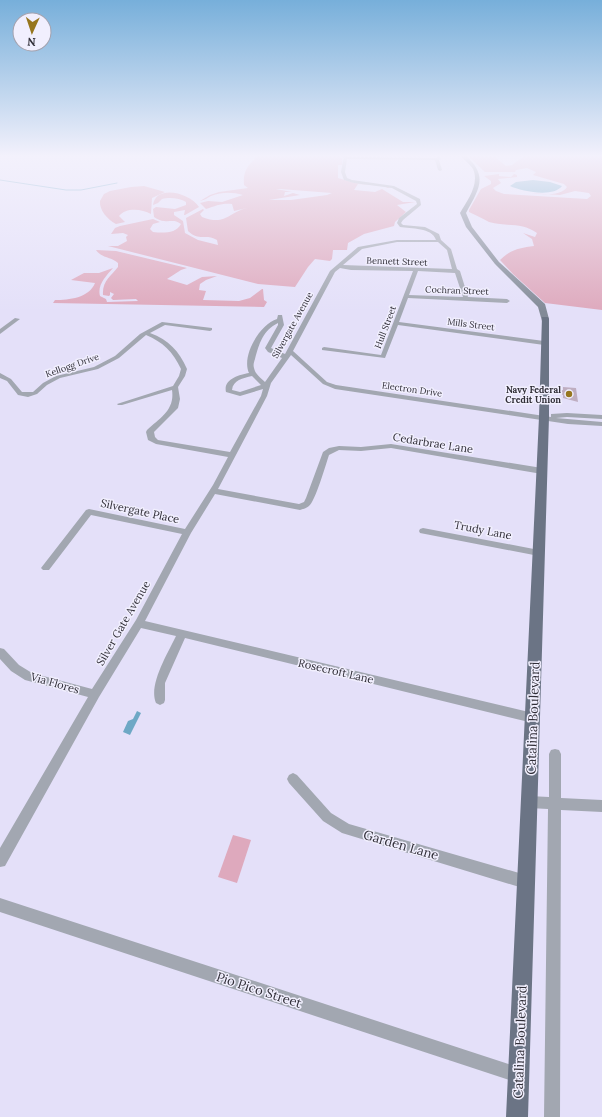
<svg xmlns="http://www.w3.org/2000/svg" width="602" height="1117" font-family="Lora,serif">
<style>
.green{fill:#dea9bd;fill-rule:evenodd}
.water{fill:#6ea8c5}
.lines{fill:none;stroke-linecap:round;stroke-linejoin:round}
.stream{stroke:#6ea8c5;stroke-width:1}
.building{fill:#bfaec1}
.street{fill:#a2a7b1;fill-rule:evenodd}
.secondary{fill:#828a97;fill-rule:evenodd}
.primary{fill:#6b7485;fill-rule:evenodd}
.poi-dot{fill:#96761e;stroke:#f1effe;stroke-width:1.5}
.labels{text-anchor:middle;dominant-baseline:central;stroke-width:3;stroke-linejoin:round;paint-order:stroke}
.far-street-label{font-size:9px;fill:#302e37;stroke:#f1effe}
.far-poi-label{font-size:9px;font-weight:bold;fill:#302e37;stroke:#f1effe;text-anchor:end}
.street-label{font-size:11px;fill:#302e37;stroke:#f1effe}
.near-street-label{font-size:13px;fill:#302e37;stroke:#f1effe}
</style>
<rect width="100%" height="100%" fill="#e4e0f9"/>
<g class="green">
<path d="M 255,155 L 340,155 L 340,157 L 337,157 L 342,158 L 342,165 L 338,165 L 338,178 L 355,183 L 391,187 L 387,188 L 386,186 L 358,184 L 354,190 L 375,192 L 382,189 L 403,202 L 415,202 L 397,205 L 406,212 L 395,222 L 394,226 L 364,234 L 348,243 L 347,250 L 333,250 L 332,259 L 330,261 L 315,259 L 308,267 L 295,287 L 258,284 L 108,246 L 118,246 L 127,241 L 126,237 L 128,235 L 123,233 L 111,234 L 115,228 L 120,226 L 153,219 L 160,222 L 153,224 L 150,229 L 153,232 C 162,233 176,234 181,224 C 174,219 171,222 164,221 C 161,221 157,219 154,217 L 153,209 L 156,207 L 175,209 L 186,205 L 186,202 C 180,198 169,197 162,199 L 158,203 L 153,205 C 156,184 190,193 199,207 L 185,215 L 184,215 L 185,210 L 174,212 L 174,215 L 183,221 L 185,233 L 198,240 L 218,245 L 217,240 C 206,233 199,242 188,231 L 186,218 L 203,209 L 204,210 L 200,214 L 202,217 C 226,226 227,213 247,208 L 234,211 L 232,204 C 221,203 216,206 206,209 L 200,203 L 208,201 L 222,202 L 243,195 C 232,192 222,192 211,196 C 207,198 205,200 200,201 L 210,195 L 219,192 L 248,188 L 244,185 C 243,174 246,167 254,160 ZM 276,189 L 280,189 L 332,193 L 327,195 L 291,200 L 269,200 L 300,195 L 293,193 L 284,196 L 285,192 L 292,192 Z"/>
<path d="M 467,155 L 495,157 L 506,166 L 512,165 L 526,155 L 602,155 L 602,310 L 545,303 L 513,274 L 500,260 C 511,249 520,248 534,246 L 532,239 L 523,233 L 535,237 L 537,233 C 522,222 507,227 489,222 C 483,219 476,215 469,212 L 469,210 L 481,189 L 491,184 L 491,181 L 484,176 L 499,174 L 499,176 L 511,177 L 514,174 L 517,175 L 517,177 L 498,179 L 501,183 L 493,188 L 496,191 L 504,194 L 587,199 L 591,196 L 589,193 L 575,191 L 560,195 L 528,193 C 539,194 561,197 567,187 L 564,184 L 533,175 L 536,172 L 527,168 L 516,170 L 515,172 L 485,172 Z"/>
<path d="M 144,186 L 165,192 L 152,198 L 151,214 C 142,209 126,207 119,216 L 125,222 L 116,224 C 108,220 99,210 100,201 L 104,194 L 110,191 L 131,187 Z"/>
<path d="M 96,250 L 116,251 L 187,268 L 181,270 L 167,279 L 187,285 L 202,277 L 217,276 L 206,280 L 200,284 L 199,290 L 206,291 L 203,300 L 239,301 L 250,298 L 262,289 L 263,289 L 264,300 L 267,302 L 264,307 L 53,303 L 55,300 C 69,300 89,298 95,283 L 71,280 L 84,273 L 99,273 L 113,268 C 106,276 97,285 100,296 L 106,299 L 107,302 L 138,301 L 136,299 L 113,300 L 111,298 L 114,294 L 110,292 L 110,295 L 109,296 L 103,295 C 102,281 111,276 118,267 L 118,263 C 112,257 101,258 96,250 Z"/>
<path d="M 233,835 L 251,840 L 237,883 L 218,877 Z"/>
</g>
<g class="water">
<path d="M 533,180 L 550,182 L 562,186 C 553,198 521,191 510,186 L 516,182 Z"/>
<path d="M 137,711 L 141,713 L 130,735 L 123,732 L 128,721 L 133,719 Z"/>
</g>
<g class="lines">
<path class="stream" d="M 0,180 L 66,190 L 81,190 L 117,183"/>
</g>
<path class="building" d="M 563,387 L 576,388 L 578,402 L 563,398 L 563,395 L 558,392 L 563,390 Z"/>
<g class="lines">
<g class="street">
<path d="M 344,155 L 348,155 L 348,157 L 437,158 L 436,155 L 440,155 L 441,159 L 439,160 L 442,170 L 440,171 L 438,170 L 435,160 L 347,159 L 345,172 L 347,178 L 352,180 L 394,186 L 420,199 L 421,205 L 403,220 L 401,223 L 403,225 L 425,227 L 439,234 L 441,240 L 451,249 L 457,269 L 460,271 L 468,297 L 507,299 L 510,301 L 507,303 L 408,298 L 399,322 L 544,341 L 547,343 L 544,345 L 398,325 L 385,358 L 322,350 L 322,348 L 324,347 L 381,355 L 413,271 L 351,270 L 340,268 L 335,272 L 293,351 L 327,382 L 336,385 L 551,417 L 551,414 L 567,413 L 602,415 L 602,419 L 567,417 L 556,418 L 602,422 L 602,426 L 568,424 L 335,389 L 323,384 L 291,355 L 271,383 L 267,396 L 218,489 L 299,504 L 304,502 L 306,498 L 323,452 L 329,448 L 339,446 L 361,447 L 391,444 L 542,468 L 546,471 L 542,474 L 391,448 L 361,451 L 339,450 L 329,455 C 326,464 315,502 309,506 C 307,508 303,509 300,510 L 215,494 L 191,533 L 145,621 L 533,713 L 537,714 L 539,718 L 537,722 L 533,723 L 185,638 L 165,683 L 165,700 L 164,703 L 160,705 L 156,703 C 148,685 168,653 176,636 L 141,628 L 99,697 L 5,866 L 0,867 L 0,848 L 88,697 L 25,680 L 11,671 L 0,659 L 0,648 L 4,649 L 19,665 L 32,673 L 92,689 L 136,620 L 182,534 L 91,515 L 49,570 L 43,570 L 41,568 L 86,510 L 89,509 L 185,529 L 213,485 L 228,457 L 156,444 L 148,440 L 146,432 L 147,430 C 160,418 175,410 172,390 L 122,405 L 118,405 L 117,404 L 173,386 L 179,376 L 181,369 C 173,352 163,342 146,335 L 119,358 L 98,369 L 60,378 L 47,385 L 37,394 L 28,397 L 18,395 L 7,381 L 0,378 L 0,373 L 11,379 L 22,392 L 33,392 L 43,383 L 56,376 L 94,367 L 115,356 L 140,334 L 162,322 L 212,328 L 212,330 L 210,331 L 165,325 L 150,333 C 169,340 179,351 187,369 L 185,376 L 178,387 L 180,399 L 178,408 L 154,432 L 155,437 L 158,440 L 230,452 L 261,396 L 263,389 L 240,396 L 226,392 C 223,379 239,375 249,373 C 241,356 260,324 277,319 L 278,315 L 282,315 L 284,325 L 271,348 L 285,354 L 330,271 L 358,247 L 397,240 L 436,240 C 432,227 411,229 400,227 L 397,223 L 399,218 L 417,204 L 416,201 L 392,188 L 354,183 L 344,180 L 341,172 ZM 397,242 L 438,242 L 447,250 L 452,269 L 343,265 L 362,249 ZM 418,271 L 455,273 L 463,297 L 409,295 ZM 278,323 L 278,325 L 265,348 L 268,352 L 282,358 L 265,382 C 261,378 255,374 254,368 C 253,365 254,362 255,359 C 259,344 263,330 278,323 ZM 252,376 L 261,385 L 240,392 L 232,390 C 233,380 243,378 252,376 Z"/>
<path d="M 15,318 L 20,319 L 0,334 L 0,329 Z"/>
<path d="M 423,528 L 539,550 L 543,553 L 539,556 L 420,533 L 419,531 L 420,529 Z"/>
<path d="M 555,749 L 559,750 L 561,754 L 561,798 L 602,800 L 602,812 L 561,810 L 560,1117 L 544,1117 L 548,809 L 529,808 L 525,806 L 523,802 L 525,798 L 529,796 L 549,797 L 549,754 L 551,750 Z"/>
<path d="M 293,773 L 297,775 L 331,813 L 349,824 L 526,875 L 531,877 L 533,882 L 531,887 L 526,889 L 342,833 L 323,821 L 289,783 L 287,779 L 289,775 Z"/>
<path d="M 0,898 L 518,1067 L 524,1069 L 526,1075 L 524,1081 L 518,1083 L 0,912 Z"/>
</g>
<path class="secondary" d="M 460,155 L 465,155 C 489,176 479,189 466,213 L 472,227 L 499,262 L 545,304 L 549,319 L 548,321 L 542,321 L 538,307 L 495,264 L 466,227 L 460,213 C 467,201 480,184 473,169 C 470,164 464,160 460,155 Z"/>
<path class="primary" d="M 542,317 L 548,317 L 549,319 L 549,417 L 528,1117 L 506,1117 L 539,417 Z"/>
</g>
<linearGradient id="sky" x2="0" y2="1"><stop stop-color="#77afda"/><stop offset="0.5" stop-color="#f3f1fc"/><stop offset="1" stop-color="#f3f1fc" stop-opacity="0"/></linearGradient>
<rect width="602" height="312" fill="url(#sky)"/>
<circle class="poi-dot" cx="569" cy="394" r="4"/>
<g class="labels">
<g class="far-street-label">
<text transform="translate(397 261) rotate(2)">Bennett Street</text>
<text transform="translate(457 290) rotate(2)">Cochran Street</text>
<text transform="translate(471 324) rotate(7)">Mills Street</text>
<text transform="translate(292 325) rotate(-61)">Silvergate Avenue</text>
<text transform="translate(385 327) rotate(-69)">Hull Street</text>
<text transform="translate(72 365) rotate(-19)">Kellogg Drive</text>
<text transform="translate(412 389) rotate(8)">Electron Drive</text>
</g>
<g class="far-poi-label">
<text x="561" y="389">Navy Federal<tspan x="561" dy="10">Credit Union</tspan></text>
</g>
<g class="street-label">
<text transform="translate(433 443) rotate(9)">Cedarbrae Lane</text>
<text transform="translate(140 511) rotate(12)">Silvergate Place</text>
<text transform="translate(483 530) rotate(11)">Trudy Lane</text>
<text transform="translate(123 623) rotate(-60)">Silver Gate Avenue</text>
<text transform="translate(336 671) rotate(13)">Rosecroft Lane</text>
<text transform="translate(55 683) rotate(16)">Via Flores</text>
</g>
<g class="near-street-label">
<text transform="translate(533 718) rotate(-88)">Catalina Boulevard</text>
<text transform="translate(401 845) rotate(16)">Garden Lane</text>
<text transform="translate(259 990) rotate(18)">Pio Pico Street</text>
<text transform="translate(520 1042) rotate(-88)">Catalina Boulevard</text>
</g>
</g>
<g transform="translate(32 32) rotate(183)"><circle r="19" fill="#f1effe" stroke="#a4a2ae"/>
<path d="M0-3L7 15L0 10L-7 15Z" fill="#96761e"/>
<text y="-6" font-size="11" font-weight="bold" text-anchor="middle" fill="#302e37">N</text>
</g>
</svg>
